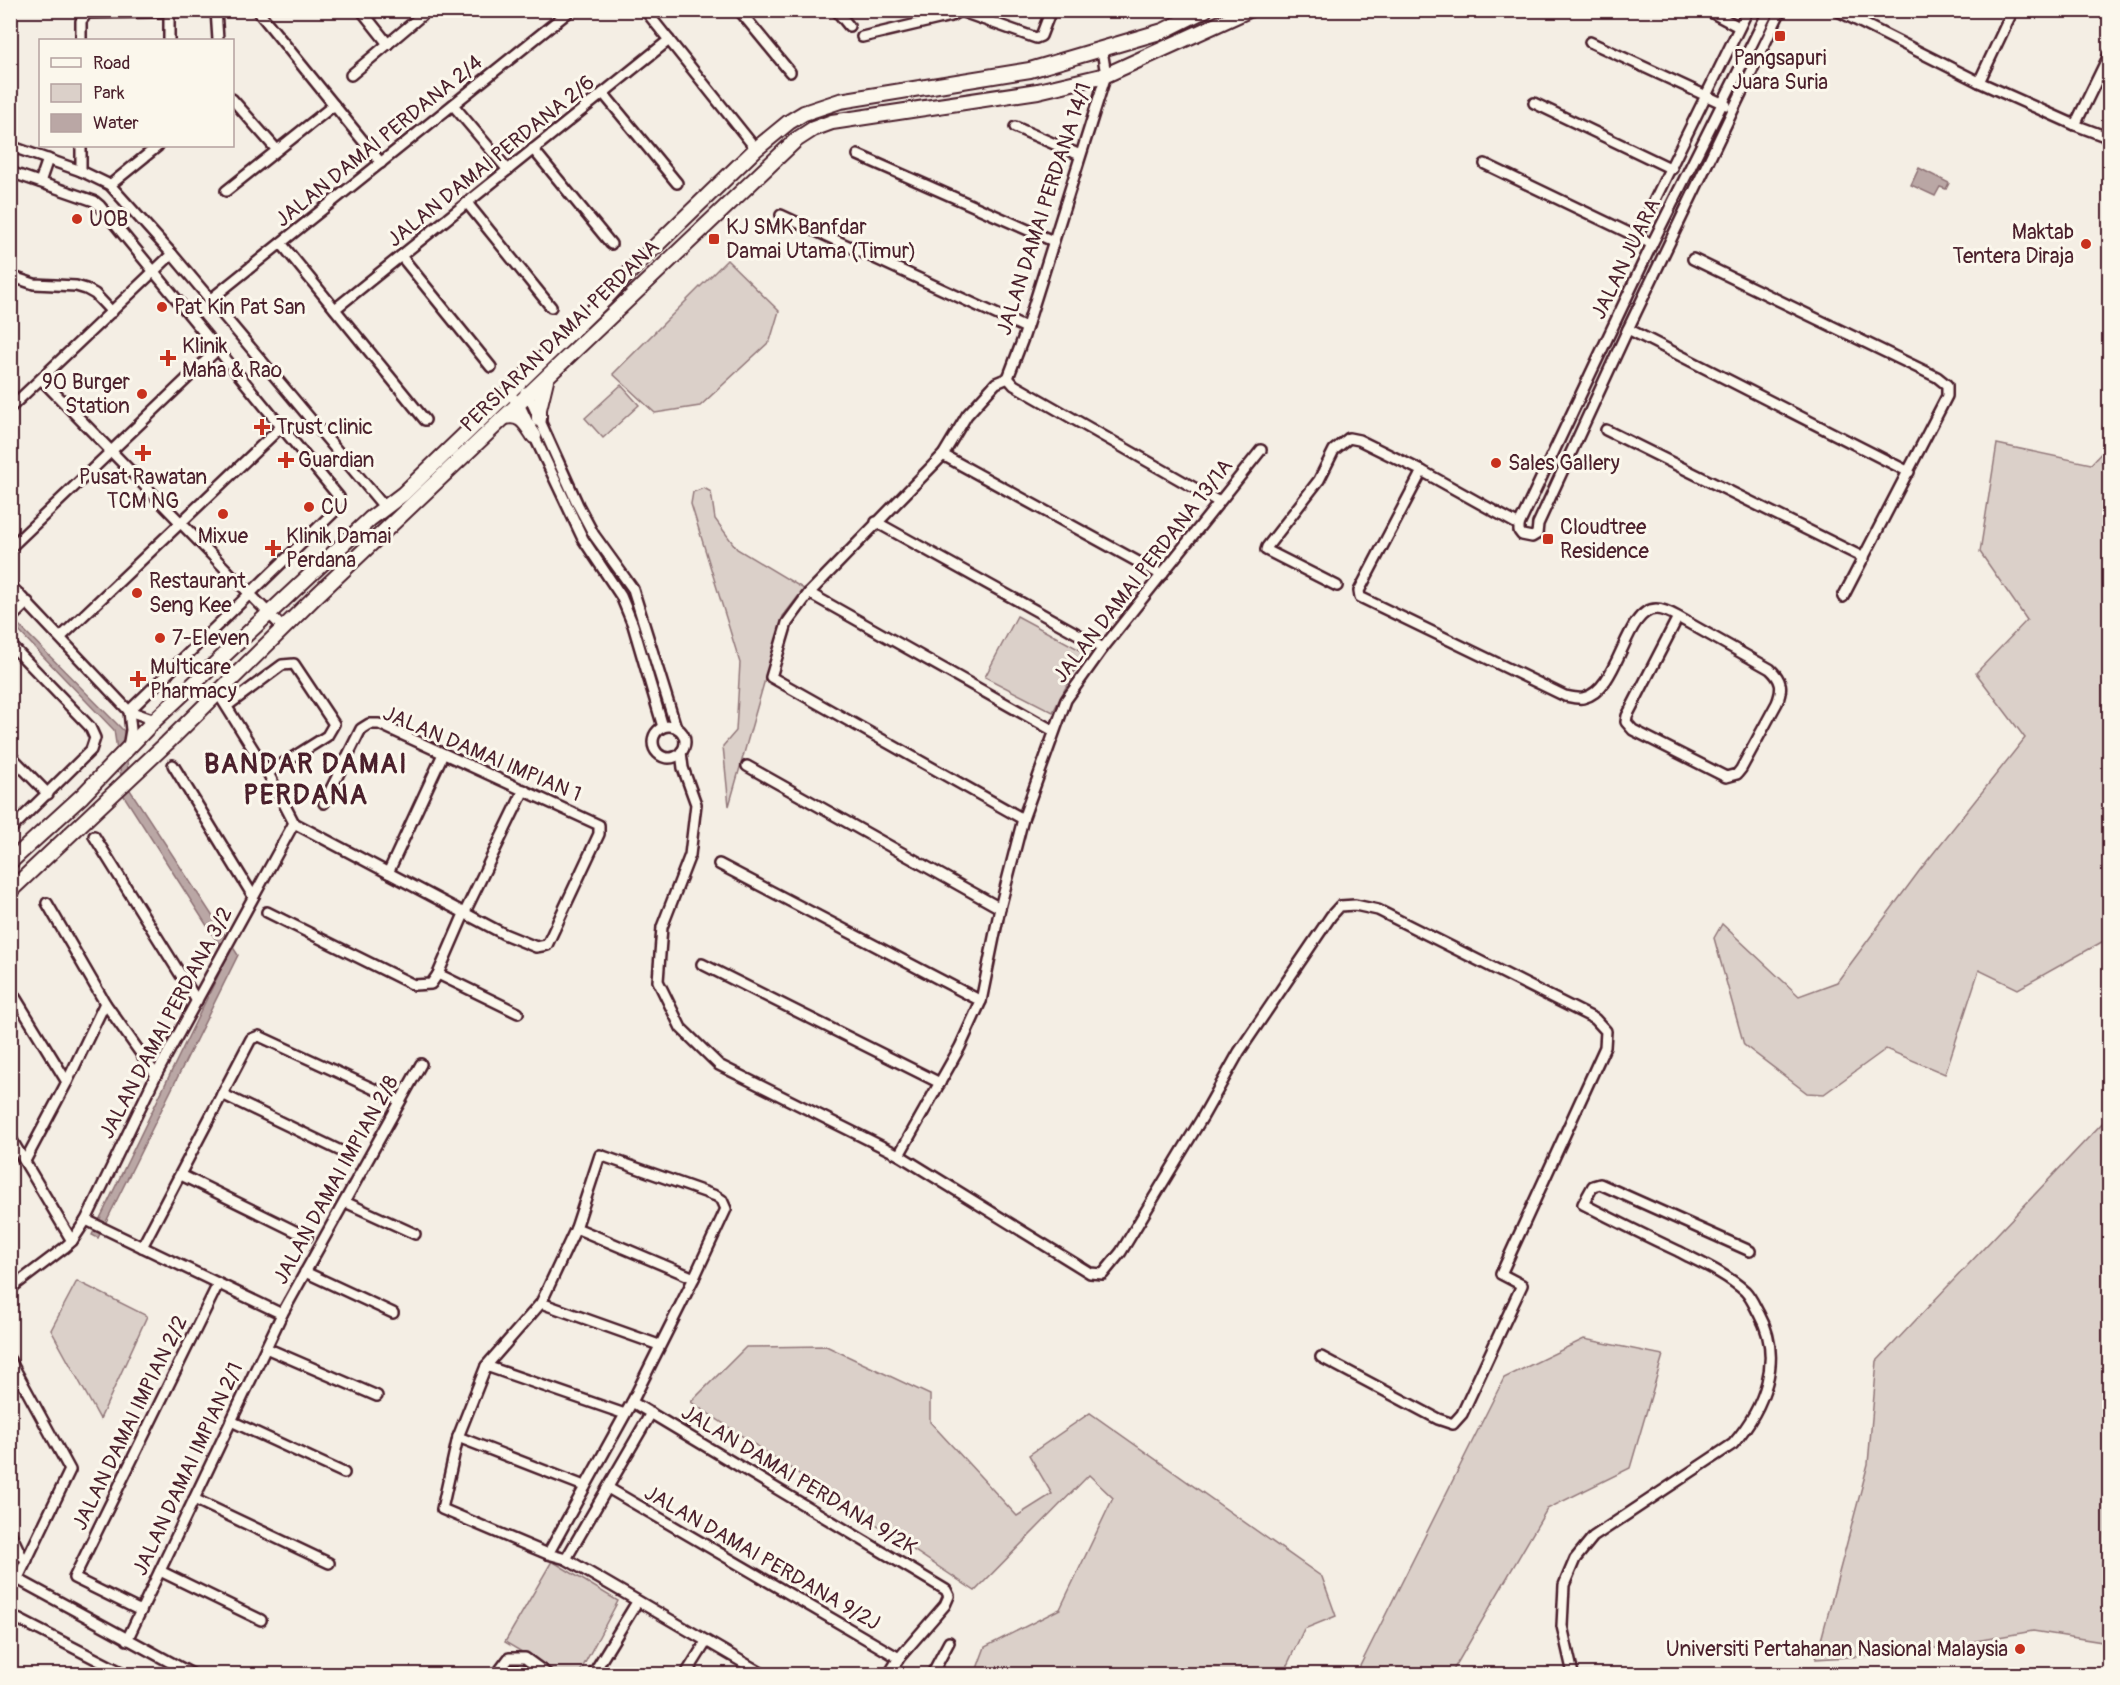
<svg xmlns="http://www.w3.org/2000/svg" width="2120" height="1685" font-family="Pangolin,sans-serif">
<style>
.green{fill:#dbd0c9;stroke:#92787a;stroke-width:1.5}
.water{fill:#baa7a5;stroke:#8d7174;stroke-width:1.5}
.lines{fill:none;stroke-linecap:round;stroke-linejoin:round}
.minor-casing{stroke:#4a1f2b;stroke-width:14}
.secondary-casing{stroke:#4a1f2b;stroke-width:18}
.minor{stroke:#fbf7ec;stroke-width:9}
.secondary{stroke:#fbf7ec;stroke-width:14}
.poi-dot{fill:#c8321e;stroke:#fbf7ec;stroke-width:2}
.labels{text-anchor:middle;dominant-baseline:central;stroke-width:6;stroke-linejoin:round;paint-order:stroke}
.poi-label{font-size:21px;fill:#4a1f2b;stroke:#fbf7ec;text-anchor:start}
.street-label{font-size:21px;fill:#4a1f2b;stroke:#fbf7ec}
.district-label{font-size:27px;font-weight:bold;letter-spacing:1.5px;fill:#4a1f2b;stroke:#fbf7ec}
</style>
<rect width="100%" height="100%" fill="#f4eee4"/>
<filter id="ink" filterUnits="userSpaceOnUse"><feTurbulence type="fractalNoise" baseFrequency=".0167" numOctaves="2"/><feDisplacementMap in="SourceGraphic" scale="12" xChannelSelector="R" yChannelSelector="G"/><feConvolveMatrix kernelMatrix="1 2 1 2 8 2 1 2 1" color-interpolation-filters="sRGB"/></filter>
<g filter="url(#ink)">
<g class="green">
<path d="M 727,260 L 779,311 L 770,341 L 700,406 L 655,413 L 613,374 Z"/>
<path d="M 621,385 L 639,405 L 603,438 L 585,418 Z"/>
<path d="M 1997,444 L 2091,464 L 2109,445 L 2109,938 L 2018,989 L 1979,970 L 1945,1074 L 1886,1049 L 1824,1094 L 1807,1093 L 1744,1045 L 1714,938 L 1722,924 L 1799,996 L 1837,982 L 1920,870 L 2025,738 L 1976,673 L 2027,620 L 1980,552 Z"/>
<path d="M 704,488 L 711,492 L 715,519 L 737,549 L 804,589 L 783,616 L 729,806 L 723,746 L 736,731 L 740,663 L 691,504 L 693,492 Z"/>
<path d="M 1017,616 L 1084,652 L 1053,712 L 985,677 Z"/>
<path d="M 2109,1116 L 2109,1643 L 2033,1631 L 1901,1654 L 1816,1659 L 1868,1464 L 1877,1361 Z"/>
<path d="M 77,1281 L 147,1316 L 100,1419 L 51,1330 Z"/>
<path d="M 1584,1339 L 1663,1355 L 1630,1468 L 1547,1509 L 1451,1674 L 1356,1674 L 1504,1378 Z"/>
<path d="M 826,1346 L 930,1395 L 930,1422 L 1017,1516 L 1052,1494 L 1029,1455 L 1090,1413 L 1322,1577 L 1336,1616 L 1304,1629 L 1283,1674 L 975,1674 L 985,1647 L 1060,1609 L 1113,1498 L 1089,1475 L 975,1591 L 691,1402 L 746,1347 Z"/>
<path d="M 552,1561 L 618,1601 L 579,1674 L 559,1674 L 505,1642 Z"/>
</g>
<g class="water">
<path d="M 1919,168 L 1949,183 L 1946,189 L 1940,187 L 1935,196 L 1911,185 Z"/>
<path d="M 10,616 L 124,731 L 130,790 L 238,955 L 98,1238 L 92,1235 L 227,957 L 124,796 L 114,730 L 11,623 Z"/>
</g>
<g class="lines">
<g class="minor-casing">
<g id="minor">
<path d="M 216,10 L 218,40"/>
<path d="M 257,10 L 381,163"/>
<path d="M 361,10 L 388,44"/>
<path d="M 645,10 L 756,149"/>
<path d="M 739,10 L 790,72"/>
<path d="M 836,10 L 849,26"/>
<path d="M 957,10 L 1036,38 L 1041,36 L 1051,10"/>
<path d="M 1707,10 L 1739,27"/>
<path d="M 1836,10 L 1979,82 L 2075,125 L 2110,53"/>
<path d="M 862,37 L 951,16 L 959,11"/>
<path d="M 81,40 L 81,21 L 87,13 L 216,11"/>
<path d="M 169,40 L 169,13"/>
<path d="M 1590,42 L 1726,105"/>
<path d="M 351,75 L 428,10"/>
<path d="M 1979,82 L 2013,10"/>
<path d="M 603,93 L 677,183"/>
<path d="M 232,99 L 277,150"/>
<path d="M 1534,103 L 1672,169"/>
<path d="M 453,105 L 508,170"/>
<path d="M 2075,125 L 2110,138"/>
<path d="M 1015,127 L 1080,155"/>
<path d="M 10,146 L 81,171 L 110,185 L 172,254 L 381,503"/>
<path d="M 81,146 L 81,171"/>
<path d="M 533,149 L 611,244"/>
<path d="M 858,155 L 1053,241"/>
<path d="M 1485,164 L 1652,244"/>
<path d="M 10,172 L 94,201 L 100,206 L 339,497 L 336,510 L 129,711"/>
<path d="M 40,182 L 48,159"/>
<path d="M 110,185 L 158,146"/>
<path d="M 226,191 L 334,105"/>
<path d="M 467,203 L 551,307"/>
<path d="M 781,215 L 1026,328"/>
<path d="M 1637,236 L 1748,10"/>
<path d="M 281,243 L 425,420"/>
<path d="M 401,256 L 491,367"/>
<path d="M 1693,259 L 1937,377 L 1947,385 L 1947,396 L 1843,597"/>
<path d="M 10,276 L 34,284 L 76,286 L 86,289 L 95,294 L 112,312"/>
<path d="M 211,299 L 571,10"/>
<path d="M 335,309 L 669,40"/>
<path d="M 1628,329 L 1909,472"/>
<path d="M 1008,378 L 996,383 L 967,415 L 943,455 L 809,593 L 787,623 L 771,677 L 1023,819"/>
<path d="M 1008,378 L 1024,336 L 1106,75 L 1102,50"/>
<path d="M 1008,378 L 1014,385 L 1219,502"/>
<path d="M 41,379 L 283,628"/>
<path d="M 509,392 L 522,410 L 583,539 L 621,596 L 633,625 L 663,727"/>
<path d="M 525,392 L 531,401 L 578,505 L 594,535 L 633,589 L 676,727"/>
<path d="M 10,408 L 172,254"/>
<path d="M 1606,430 L 1864,558"/>
<path d="M 943,455 L 1162,575"/>
<path d="M 1422,471 L 1359,591 L 1360,597 L 1565,696 C 1570,697 1578,699 1583,698 C 1620,690 1624,609 1656,609 C 1663,609 1671,613 1678,617 L 1770,669 C 1782,680 1783,688 1777,703 L 1741,769 L 1737,774 L 1726,777 L 1633,730 L 1626,722 L 1627,716 L 1678,617"/>
<path d="M 876,522 L 1103,648"/>
<path d="M 1519,525 L 1652,244 L 1769,10"/>
<path d="M 10,548 L 218,349"/>
<path d="M 10,585 L 129,711 L 155,720"/>
<path d="M 1337,586 L 1266,550 L 1267,547 L 1319,480 L 1334,450 L 1349,438 L 1359,440 L 1422,471 L 1519,525 L 1519,531 L 1522,535 L 1532,537 L 1537,534 L 1538,524 L 1628,329 L 1781,10"/>
<path d="M 809,593 L 1054,731"/>
<path d="M 10,603 L 19,594"/>
<path d="M 10,619 L 28,602"/>
<path d="M 61,637 L 281,427"/>
<path d="M 10,644 L 90,727 L 95,738 L 91,750 L 10,830"/>
<path d="M 218,693 L 268,773 L 294,823"/>
<path d="M 227,706 L 282,665 L 294,664 L 334,724 L 327,736 L 268,773"/>
<circle cx="669" cy="742" r="16"/>
<path d="M 128,747 L 131,730 L 129,711"/>
<path d="M 681,752 L 683,768 L 696,804 L 690,855 L 662,927 L 658,981 L 681,1028 L 719,1065 L 899,1155 L 1090,1273 L 1103,1274 L 1121,1252 L 1202,1118 L 1239,1052 L 1331,916 L 1340,906 L 1355,905 L 1378,910 L 1595,1019 L 1606,1031 L 1605,1047 L 1501,1274 L 1522,1285 L 1462,1414 L 1453,1424 L 1438,1419 L 1321,1357"/>
<path d="M 10,755 L 48,794"/>
<path d="M 173,765 L 253,896"/>
<path d="M 747,766 L 1000,908"/>
<path d="M 294,823 L 504,934 L 536,947 L 547,945 L 599,834 L 599,825 L 379,724 L 369,724 L 361,729 L 324,803"/>
<path d="M 94,836 L 197,1001"/>
<path d="M 719,864 L 981,1001"/>
<path d="M 388,873 L 443,754"/>
<path d="M 47,903 L 105,1003 L 156,1075"/>
<path d="M 267,912 L 414,985 L 431,984 L 438,974 L 464,914 L 524,790"/>
<path d="M 702,964 L 940,1083"/>
<path d="M 438,974 L 518,1013"/>
<path d="M 10,989 L 67,1082"/>
<path d="M 222,1094 L 347,1154"/>
<path d="M 10,1137 L 72,1241"/>
<path d="M 899,1155 L 960,1047 L 981,1001 L 1000,908 L 1023,819 L 1066,700 L 1103,648 L 1261,450"/>
<path d="M 25,1161 L 67,1082 L 105,1003"/>
<path d="M 181,1175 L 307,1237"/>
<path d="M 345,1202 L 415,1234"/>
<path d="M 86,1220 L 282,1314"/>
<path d="M 576,1228 L 694,1278"/>
<path d="M 142,1247 L 251,1039 L 259,1036 L 400,1101"/>
<path d="M 305,1272 L 393,1313"/>
<path d="M 10,1289 L 64,1248 L 72,1241 L 86,1220 L 156,1075 L 294,823"/>
<path d="M 541,1303 L 659,1345"/>
<path d="M 266,1348 L 377,1396"/>
<path d="M 10,1360 L 70,1470 L 17,1580"/>
<path d="M 486,1366 L 625,1414"/>
<path d="M 632,1402 L 946,1590 L 949,1596 L 945,1605 L 899,1658 L 889,1674"/>
<path d="M 231,1421 L 344,1473"/>
<path d="M 458,1437 L 584,1486"/>
<path d="M 608,1488 L 899,1658"/>
<path d="M 194,1499 L 329,1563"/>
<path d="M 10,1532 L 21,1555 L 27,1560"/>
<path d="M 548,1554 L 632,1402 L 694,1278 L 726,1209 L 722,1200 L 716,1196 L 600,1155 L 576,1228 L 541,1303 L 486,1366 L 458,1437 L 442,1509 L 548,1554 L 566,1559 L 763,1674"/>
<path d="M 566,1559 L 651,1413"/>
<path d="M 160,1571 L 261,1620"/>
<path d="M 10,1575 L 192,1674"/>
<path d="M 141,1611 L 74,1578 L 218,1284"/>
<path d="M 10,1615 L 125,1674"/>
<path d="M 127,1640 L 282,1314 L 421,1064"/>
<path d="M 497,1674 L 509,1658 L 525,1658 L 547,1674"/>
<path d="M 593,1674 L 637,1602"/>
<path d="M 686,1674 L 706,1642"/>
<path d="M 932,1674 L 949,1642"/>
<path d="M 1573,1674 L 1562,1626 L 1564,1585 L 1575,1559 L 1593,1537 L 1733,1444 C 1764,1408 1784,1359 1759,1314 C 1755,1307 1751,1297 1745,1291 C 1725,1273 1701,1263 1678,1251 C 1646,1236 1614,1220 1583,1204 L 1593,1186 L 1600,1184 L 1750,1251"/>
</g>
</g>
<g class="secondary-casing">
<g id="secondary">
<path d="M 505,417 C 521,413 526,424 534,436"/>
<path d="M 539,419 L 539,409 L 546,380"/>
<path d="M 10,862 L 82,796 L 155,720 L 370,519 L 403,494 L 604,300 L 639,262 L 756,149 L 789,122 L 804,113 L 840,101 L 1030,70 L 1163,31 L 1205,10"/>
<path d="M 10,891 L 167,743 L 314,598 L 796,140 L 813,129 L 832,122 L 1038,91 L 1106,75 L 1249,10"/>
</g>
</g>
<use href="#minor" class="minor"/>
<use href="#secondary" class="secondary"/>
</g>
</g>
<g class="poi-dot">
<rect x="1774" y="30" width="12" height="12" rx="3"/>
<circle cx="77" cy="219" r="6"/>
<rect x="708" y="233" width="12" height="12" rx="3"/>
<circle cx="2086" cy="244" r="6"/>
<circle cx="162" cy="307" r="6"/>
<path d="M165 349h6v6h6v6h-6v6h-6v-6h-6v-6h6z"/>
<circle cx="142" cy="394" r="6"/>
<path d="M259 418h6v6h6v6h-6v6h-6v-6h-6v-6h6z"/>
<path d="M140 444h6v6h6v6h-6v6h-6v-6h-6v-6h6z"/>
<path d="M283 451h6v6h6v6h-6v6h-6v-6h-6v-6h6z"/>
<circle cx="1496" cy="463" r="6"/>
<circle cx="309" cy="507" r="6"/>
<circle cx="223" cy="514" r="6"/>
<rect x="1542" y="533" width="12" height="12" rx="3"/>
<path d="M270 539h6v6h6v6h-6v6h-6v-6h-6v-6h6z"/>
<circle cx="137" cy="593" r="6"/>
<circle cx="160" cy="638" r="6"/>
<path d="M135 670h6v6h6v6h-6v6h-6v-6h-6v-6h6z"/>
<circle cx="2020" cy="1649" r="6"/>
</g>
<g class="labels">
<g class="poi-label">
<text x="1780" y="58" text-anchor="middle">Pangsapuri<tspan x="1780" dy="24">Juara Suria</tspan></text>
<text x="89" y="219">UOB</text>
<text x="726" y="227">KJ SMK Banfdar<tspan x="726" dy="24">Damai Utama (Timur)</tspan></text>
<text x="2074" y="232" text-anchor="end">Maktab<tspan x="2074" dy="24">Tentera Diraja</tspan></text>
<text x="174" y="307">Pat Kin Pat San</text>
<text x="182" y="346">Klinik<tspan x="182" dy="24">Maha &amp; Rao</tspan></text>
<text x="130" y="382" text-anchor="end">90 Burger<tspan x="130" dy="24">Station</tspan></text>
<text x="276" y="427">Trust clinic</text>
<text x="298" y="460">Guardian</text>
<text x="1508" y="463">Sales Gallery</text>
<text x="143" y="477" text-anchor="middle">Pusat Rawatan<tspan x="143" dy="24">TCM NG</tspan></text>
<text x="321" y="507">CU</text>
<text x="1560" y="527">Cloudtree<tspan x="1560" dy="24">Residence</tspan></text>
<text x="223" y="536" text-anchor="middle">Mixue</text>
<text x="286" y="536">Klinik Damai<tspan x="286" dy="24">Perdana</tspan></text>
<text x="149" y="581">Restaurant<tspan x="149" dy="24">Seng Kee</tspan></text>
<text x="172" y="638">7-Eleven</text>
<text x="150" y="667">Multicare<tspan x="150" dy="24">Pharmacy</tspan></text>
<text x="2008" y="1649" text-anchor="end">Universiti Pertahanan Nasional Malaysia</text>
</g>
<g class="street-label">
<text transform="translate(379 141) rotate(-39)">JALAN DAMAI PERDANA 2/4</text>
<text transform="translate(491 161) rotate(-39)">JALAN DAMAI PERDANA 2/6</text>
<text transform="translate(1044 209) rotate(-72)">JALAN DAMAI PERDANA 14/1</text>
<text transform="translate(1626 259) rotate(-64)">JALAN JUARA</text>
<text transform="translate(560 336) rotate(-44)">PERSIARAN DAMAI PERDANA</text>
<text transform="translate(1143 571) rotate(-52)">JALAN DAMAI PERDANA 13/1A</text>
<text transform="translate(482 754) rotate(23)">JALAN DAMAI IMPIAN 1</text>
<text transform="translate(166 1023) rotate(-62)">JALAN DAMAI PERDANA 3/2</text>
<text transform="translate(336 1180) rotate(-61)">JALAN DAMAI IMPIAN 2/8</text>
<text transform="translate(130 1423) rotate(-64)">JALAN DAMAI IMPIAN 2/2</text>
<text transform="translate(188 1469) rotate(-65)">JALAN DAMAI IMPIAN 2/1</text>
<text transform="translate(799 1480) rotate(31)">JALAN DAMAI PERDANA 9/2K</text>
<text transform="translate(762 1558) rotate(30)">JALAN DAMAI PERDANA 9/2J</text>
</g>
<g class="district-label">
<text x="306" y="764">BANDAR DAMAI<tspan x="306" dy="31">PERDANA</tspan></text>
</g>
</g>
<rect width="2120" height="1685" fill="none" stroke="#fbf7ec" stroke-width="36"/>
<rect x="18" y="18" width="2084" height="1649" fill="none" stroke="#4a1f2b" stroke-width="2" filter="url(#ink)"/>
<rect x="39" y="39" width="195" height="108" fill="#fbf7ec" stroke="#b4a19f" stroke-width="1.5"/>
<rect x="51" y="58" width="30" height="9" fill="#fbf7ec" stroke="#b4a19f" stroke-width="1.5"/>
<text x="93" y="69" font-size="18" fill="#4a1f2b">Road</text>
<rect x="51" y="84" width="30" height="18" fill="#dbd0c9" stroke="#b4a19f" stroke-width="1.5"/>
<text x="93" y="99" font-size="18" fill="#4a1f2b">Park</text>
<rect x="51" y="114" width="30" height="18" fill="#baa7a5" stroke="#b4a19f" stroke-width="1.5"/>
<text x="93" y="129" font-size="18" fill="#4a1f2b">Water</text>
</svg>
